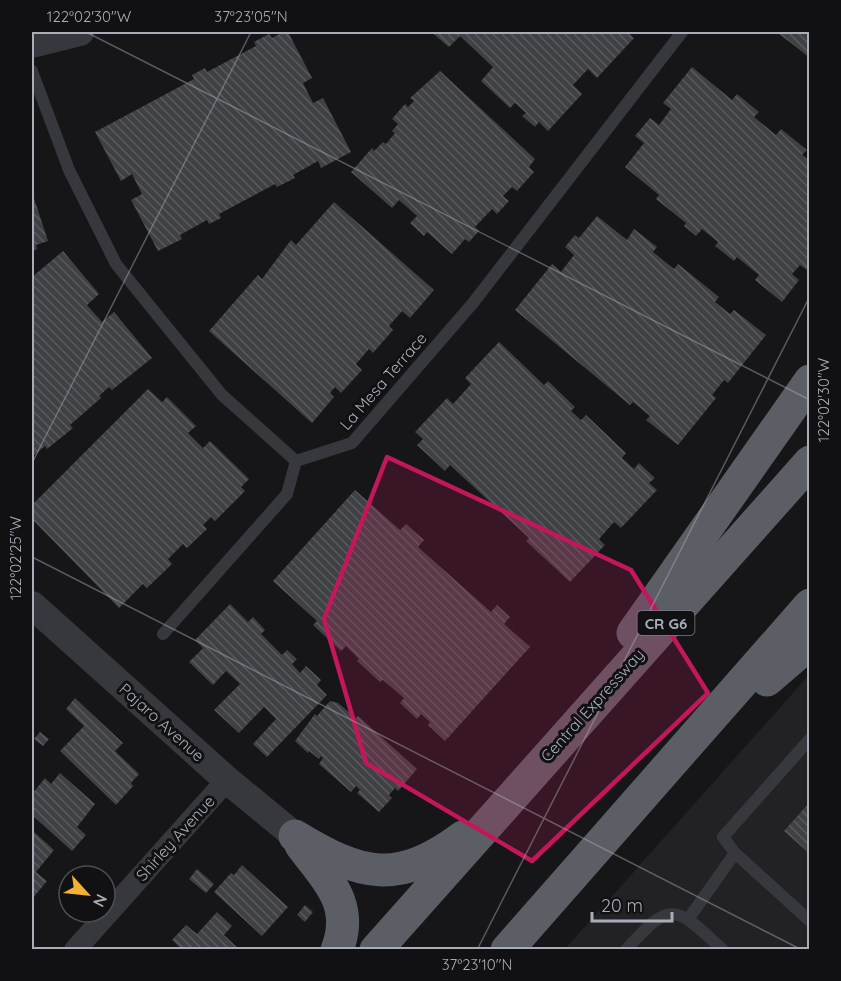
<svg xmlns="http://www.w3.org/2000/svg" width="841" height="981" font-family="Quicksand,sans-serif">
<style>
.built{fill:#222225}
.building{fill:url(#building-back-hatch)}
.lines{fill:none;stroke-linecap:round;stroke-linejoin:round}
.service{stroke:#37383d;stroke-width:12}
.minor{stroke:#37383d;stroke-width:22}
.tertiary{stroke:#37383d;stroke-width:28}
.trunk{stroke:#5b5e65;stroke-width:33}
.marked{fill:#c2185b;fill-opacity:0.2;stroke:#c2185b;stroke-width:4.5;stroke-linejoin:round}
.ticks{fill:none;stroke:#a8adb8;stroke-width:1.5;stroke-opacity:0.45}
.labels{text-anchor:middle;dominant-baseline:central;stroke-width:6;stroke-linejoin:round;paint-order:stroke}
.shield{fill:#111113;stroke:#7b7e86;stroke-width:1.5}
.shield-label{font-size:15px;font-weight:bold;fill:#a8adb8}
.street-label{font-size:16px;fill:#a8adb8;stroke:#111113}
.neatline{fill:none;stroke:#a8adb8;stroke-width:2}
.ticks-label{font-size:15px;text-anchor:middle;fill:#a8adb8}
</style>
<defs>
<pattern id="building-back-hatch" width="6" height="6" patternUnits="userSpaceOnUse" patternTransform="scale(1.5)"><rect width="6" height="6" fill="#404145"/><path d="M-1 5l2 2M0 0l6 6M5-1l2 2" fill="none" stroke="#595a5e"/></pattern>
</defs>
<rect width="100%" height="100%" fill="#161618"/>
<path class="built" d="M 809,675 L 809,949 L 565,949 Z"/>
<g class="building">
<path d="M 283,32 L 288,32 L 312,78 L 303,83 L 313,103 L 323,98 L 351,152 L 321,168 L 318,161 L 293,175 L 295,178 L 277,187 L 275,184 L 219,214 L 221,218 L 209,224 L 207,220 L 180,235 L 182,239 L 158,251 L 131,200 L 142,194 L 132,174 L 121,181 L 95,132 L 194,79 L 192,75 L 205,68 L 207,72 L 256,46 L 254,42 L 269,34 L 272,38 Z"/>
<path d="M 431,32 L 627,32 L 634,38 L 597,78 L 588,69 L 573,85 L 582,94 L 548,131 L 539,122 L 535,127 L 522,116 L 526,113 L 515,103 L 510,108 L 481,81 L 493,67 L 460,36 L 449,47 Z"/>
<path d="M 780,32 L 810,32 L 810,58 L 778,33 Z"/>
<path d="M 692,67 L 732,100 L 737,94 L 759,112 L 754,117 L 776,135 L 781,129 L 807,150 L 802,155 L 810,161 L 810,267 L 807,270 L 800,265 L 792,274 L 799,280 L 782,302 L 755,280 L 759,275 L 737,257 L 734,261 L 715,246 L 718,242 L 702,229 L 696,236 L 684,226 L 686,223 L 656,199 L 659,195 L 625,167 L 644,143 L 635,136 L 650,118 L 659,125 L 671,109 L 663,103 Z"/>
<path d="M 440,71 L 535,159 L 529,167 L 534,172 L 517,191 L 512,187 L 503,196 L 509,201 L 497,214 L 492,209 L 475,227 L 479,231 L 469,242 L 465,239 L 452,254 L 427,232 L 424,236 L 410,223 L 417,216 L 399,200 L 392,208 L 351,172 L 372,148 L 374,151 L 383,142 L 386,144 L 395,133 L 392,131 L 398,124 L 392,119 L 405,104 L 408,107 L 414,101 L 410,98 Z"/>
<path d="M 32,192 L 48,241 L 36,245 L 37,249 L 32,251 Z"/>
<path d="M 334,202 L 434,290 L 410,318 L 402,311 L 389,326 L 393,330 L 373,353 L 369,349 L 356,364 L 362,370 L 341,393 L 335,387 L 330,393 L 334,397 L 312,423 L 209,331 L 258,275 L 262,279 L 291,240 L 296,245 Z"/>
<path d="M 597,216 L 627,240 L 634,229 L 657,247 L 653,252 L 674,269 L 678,264 L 719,297 L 715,302 L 730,314 L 734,310 L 766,335 L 728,383 L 724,380 L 712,395 L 716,398 L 678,445 L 646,420 L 650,416 L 633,402 L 630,405 L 515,310 L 552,264 L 561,272 L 574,255 L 565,247 L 575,235 L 579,238 Z"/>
<path d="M 63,251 L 99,294 L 87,305 L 102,322 L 114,312 L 152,358 L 112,390 L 109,387 L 99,396 L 101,398 L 70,425 L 73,428 L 47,449 L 45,446 L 32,457 L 32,277 Z"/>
<path d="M 499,342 L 544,385 L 548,381 L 575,407 L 571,411 L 581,420 L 586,415 L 626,453 L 622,458 L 634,469 L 639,463 L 655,478 L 649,483 L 657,490 L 621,528 L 614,522 L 599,539 L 605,545 L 570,582 L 526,541 L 529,538 L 450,465 L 445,471 L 417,445 L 423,439 L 415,432 L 447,398 L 453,404 L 471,384 L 465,378 Z"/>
<path d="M 148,389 L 162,402 L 167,397 L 196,426 L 188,433 L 203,448 L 210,441 L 249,479 L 241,487 L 245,491 L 215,521 L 211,517 L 203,525 L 207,529 L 187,548 L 183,544 L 168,559 L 172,564 L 147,588 L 143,584 L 119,608 L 32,519 L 32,505 Z"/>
<path d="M 355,490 L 400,530 L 406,524 L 424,540 L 418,547 L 491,612 L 497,605 L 510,617 L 504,624 L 530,647 L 445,741 L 428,725 L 430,722 L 421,714 L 417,719 L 400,703 L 404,698 L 383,680 L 380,682 L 357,661 L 359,659 L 346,646 L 341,651 L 313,625 L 317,621 L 273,581 Z"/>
<path d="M 230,604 L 248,622 L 253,617 L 265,630 L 261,634 L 282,655 L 287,650 L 297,659 L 292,664 L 300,673 L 306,666 L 321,680 L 317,685 L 327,695 L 267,757 L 253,744 L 276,719 L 264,707 L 239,733 L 214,710 L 240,684 L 226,671 L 213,685 L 189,662 L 203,648 L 195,640 Z"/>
<path d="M 75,698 L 123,743 L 115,751 L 139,774 L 131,783 L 133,786 L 116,805 L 60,751 L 84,726 L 66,709 Z"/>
<path d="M 330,701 L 338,703 L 356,718 L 358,716 L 417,769 L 398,791 L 395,788 L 389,795 L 392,798 L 379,812 L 357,793 L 360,790 L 356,786 L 351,792 L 319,764 L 323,758 L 321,756 L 319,759 L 309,751 L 308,753 L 295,741 L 315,714 L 317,716 Z"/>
<path d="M 40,732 L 49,739 L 43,746 L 34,739 Z"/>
<path d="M 60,773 L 95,804 L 77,827 L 86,835 L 72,851 L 32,815 L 32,794 L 45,778 L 51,784 Z"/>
<path d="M 810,802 L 810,854 L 784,831 Z"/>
<path d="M 32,830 L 54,850 L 36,872 L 47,881 L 32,899 Z"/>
<path d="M 242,865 L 288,907 L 262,936 L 214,892 L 231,873 L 234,875 Z"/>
<path d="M 197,869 L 214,884 L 206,893 L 189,879 Z"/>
<path d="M 305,905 L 313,912 L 305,922 L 297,915 Z"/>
<path d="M 217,912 L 232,926 L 224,935 L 240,950 L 183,950 L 172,940 L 186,925 L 197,934 Z"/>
</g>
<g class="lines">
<g class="service">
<path d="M 32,71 L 69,170 L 116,264 L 222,395 L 296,461 L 352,443 L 473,303 L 682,32"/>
<path d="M 163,634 L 287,494 L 296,461"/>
<path d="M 735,853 L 723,837 L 810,739"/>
<path d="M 689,918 L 735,853 L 810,921"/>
<path d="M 626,950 C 672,898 675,906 723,950"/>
</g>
<path class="minor" d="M 75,950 L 227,780"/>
<g class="tertiary">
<path d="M 32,44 L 80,32"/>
<path d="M 32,605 L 227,780 L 295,836"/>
</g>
<g class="trunk">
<path d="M 633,633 L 810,381"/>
<path d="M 767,680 L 810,643"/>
<path d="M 295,836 C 361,876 397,886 463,837"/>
<path d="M 301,845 C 327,880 355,904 337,950"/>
<path d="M 376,950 L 810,462"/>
<path d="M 507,950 L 810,605"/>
</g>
</g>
<path class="marked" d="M 387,457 L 631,570 L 708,693 L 532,861 L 366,763 L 324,619 Z"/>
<path class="ticks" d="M 86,32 L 810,400M 32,463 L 251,32M 32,557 L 802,950M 477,950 L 810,296"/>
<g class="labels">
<rect class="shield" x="637.5" y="611" width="57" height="24" rx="4.5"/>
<g class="shield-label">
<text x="666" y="623">CR G6</text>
</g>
<g class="street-label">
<text transform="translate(383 381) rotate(-49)">La Mesa Terrace</text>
<text transform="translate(592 705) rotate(-48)">Central Expressway</text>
<text transform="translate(162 722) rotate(42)">Pajaro Avenue</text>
<text transform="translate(175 838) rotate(-48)">Shirley Avenue</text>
</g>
</g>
<rect width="841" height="981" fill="none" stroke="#111113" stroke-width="66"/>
<g transform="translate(87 894) rotate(117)"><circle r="28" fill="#111113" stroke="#4d4f55" stroke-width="1.5"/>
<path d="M0-4.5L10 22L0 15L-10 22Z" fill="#f2b134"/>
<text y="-9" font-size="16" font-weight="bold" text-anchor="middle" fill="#a8adb8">N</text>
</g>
<path d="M592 912v9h80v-9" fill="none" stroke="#a8adb8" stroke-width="3"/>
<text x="601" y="912" font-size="18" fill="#a8adb8" stroke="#111113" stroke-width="4.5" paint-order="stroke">20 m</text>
<rect x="33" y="33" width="775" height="915" class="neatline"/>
<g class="ticks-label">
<text x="89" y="22">122°02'30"W</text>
<text x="251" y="22">37°23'05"N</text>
<text transform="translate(824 400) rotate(-90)" y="5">122°02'30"W</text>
<text transform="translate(16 558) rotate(-90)" y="5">122°02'25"W</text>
<text x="477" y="970">37°23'10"N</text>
</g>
</svg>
